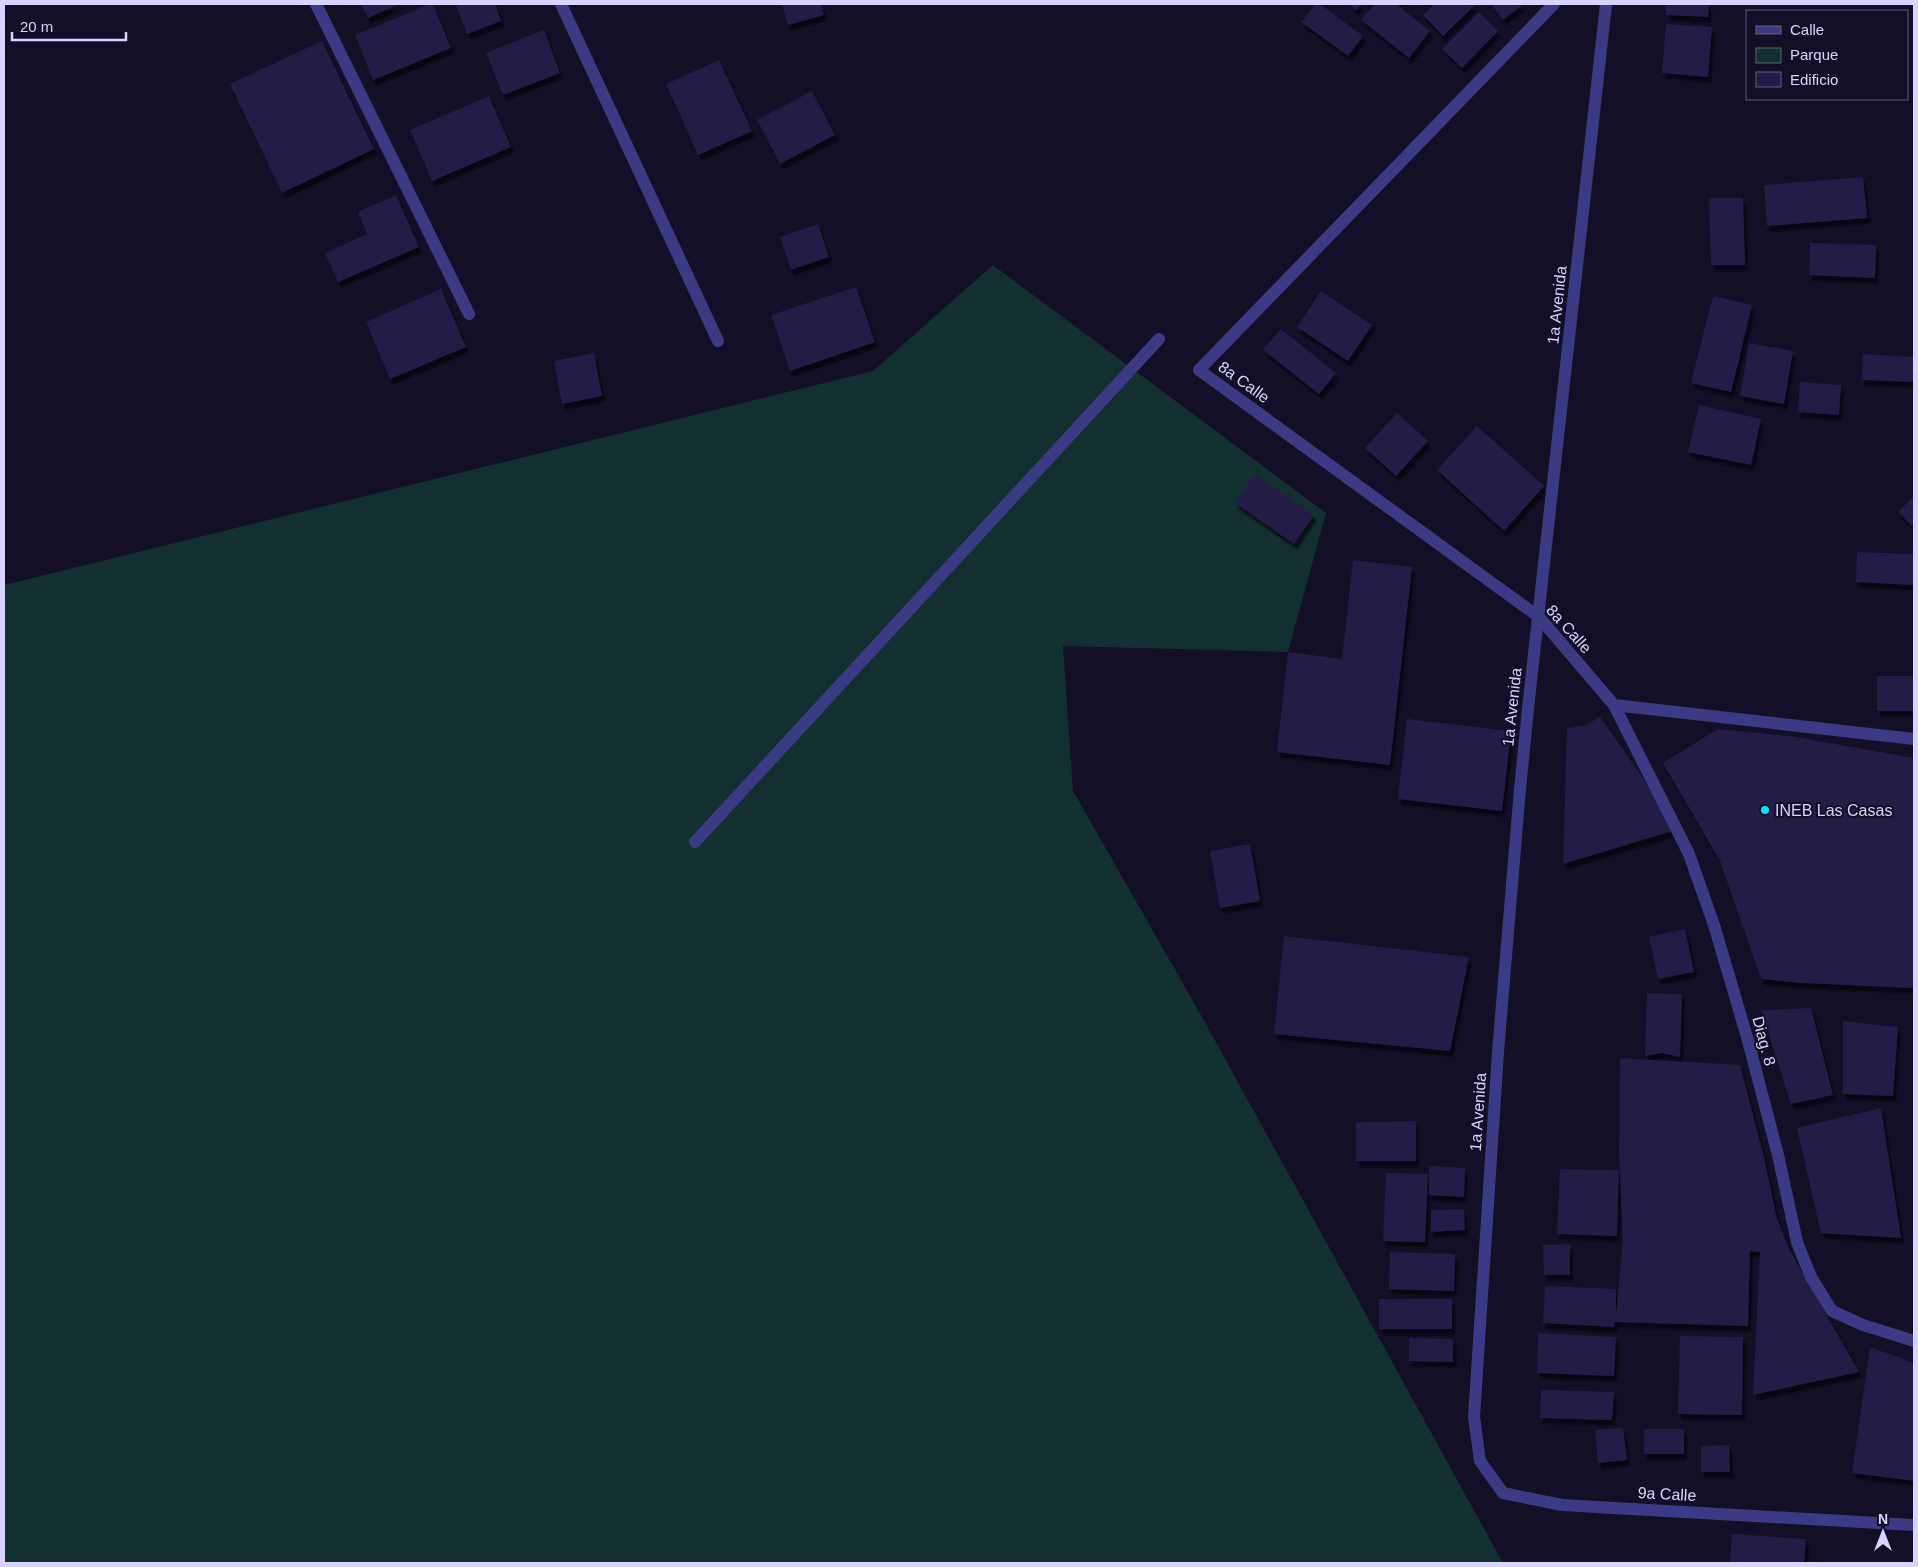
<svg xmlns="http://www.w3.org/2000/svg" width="1918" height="1567" font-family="Arial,sans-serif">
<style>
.green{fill:#12302f}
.building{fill:#241b47;filter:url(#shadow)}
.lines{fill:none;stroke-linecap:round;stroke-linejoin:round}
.service{stroke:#3d3a85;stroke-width:12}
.minor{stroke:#3d3a85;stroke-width:12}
.poi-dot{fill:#00e5ff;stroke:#130f26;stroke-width:2}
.labels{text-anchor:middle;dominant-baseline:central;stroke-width:4;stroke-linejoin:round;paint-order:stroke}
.street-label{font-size:16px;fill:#d9d4ff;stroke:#130f26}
.poi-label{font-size:16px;fill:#d9d4ff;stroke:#130f26;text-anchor:start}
</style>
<defs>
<filter id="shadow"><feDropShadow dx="3" dy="5.5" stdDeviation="1" flood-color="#0009"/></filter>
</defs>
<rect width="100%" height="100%" fill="#130f26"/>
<path class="green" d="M 993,265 L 1326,513 L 1288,652 L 1063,646 L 1073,791 L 1202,1017 L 1503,1563 L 4,1563 L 4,585 L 873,371 Z"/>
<g class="building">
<path d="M 361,4 L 400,4 L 368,18 Z"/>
<path d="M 430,4 L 433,4 L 451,48 L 373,80 L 355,35 Z"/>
<path d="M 459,4 L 495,4 L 501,21 L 467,34 L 456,5 Z"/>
<path d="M 782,4 L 821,4 L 824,15 L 788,25 Z"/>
<path d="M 1316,4 L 1320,4 L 1363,36 L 1348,56 L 1301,22 Z"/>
<path d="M 1349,4 L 1361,4 L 1356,10 Z"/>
<path d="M 1375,4 L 1396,4 L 1430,31 L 1409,58 L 1361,20 Z"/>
<path d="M 1434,4 L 1476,4 L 1443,36 L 1423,15 Z"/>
<path d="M 1491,4 L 1524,4 L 1503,20 Z"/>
<path d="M 1666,4 L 1709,4 L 1708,17 L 1666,15 Z"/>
<path d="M 1479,12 L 1498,31 L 1462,68 L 1442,49 Z"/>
<path d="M 1666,24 L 1712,27 L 1708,77 L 1662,73 Z"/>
<path d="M 544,30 L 560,73 L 503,95 L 486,53 Z"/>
<path d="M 322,41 L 374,149 L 282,193 L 230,84 Z"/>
<path d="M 719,60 L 752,131 L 698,155 L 666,84 Z"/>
<path d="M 812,91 L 835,135 L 780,164 L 757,120 Z"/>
<path d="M 489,96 L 511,147 L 432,181 L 410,130 Z"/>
<path d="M 1863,177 L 1867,218 L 1767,226 L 1764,185 Z"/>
<path d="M 396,195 L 419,247 L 338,282 L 325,253 L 367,234 L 358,212 Z"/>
<path d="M 1709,198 L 1743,198 L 1745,265 L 1711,265 Z"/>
<path d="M 818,224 L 829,257 L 791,270 L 780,237 Z"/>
<path d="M 1810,243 L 1876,245 L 1875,278 L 1809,275 Z"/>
<path d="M 856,287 L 875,342 L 790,371 L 771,315 Z"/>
<path d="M 441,289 L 466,347 L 390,379 L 366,322 Z"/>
<path d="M 1321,291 L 1372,325 L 1348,361 L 1297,327 Z"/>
<path d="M 1713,296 L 1752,305 L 1731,392 L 1691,383 Z"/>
<path d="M 1281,329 L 1336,373 L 1319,394 L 1263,350 Z"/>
<path d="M 1749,343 L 1793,351 L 1784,404 L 1740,396 Z"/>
<path d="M 594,353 L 602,396 L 562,404 L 554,361 Z"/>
<path d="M 1863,354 L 1914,357 L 1914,382 L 1862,380 Z"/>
<path d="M 1800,382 L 1841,385 L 1839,415 L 1798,412 Z"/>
<path d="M 1699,405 L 1761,419 L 1751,465 L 1688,452 Z"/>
<path d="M 1397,413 L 1428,441 L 1396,476 L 1365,448 Z"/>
<path d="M 1477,426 L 1544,486 L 1504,531 L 1437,470 Z"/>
<path d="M 1255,474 L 1314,515 L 1294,544 L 1235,503 Z"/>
<path d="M 1914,496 L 1914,528 L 1898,512 Z"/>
<path d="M 1857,552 L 1914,554 L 1914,585 L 1856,582 Z"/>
<path d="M 1353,560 L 1412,567 L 1390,765 L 1277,752 L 1288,652 L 1342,659 Z"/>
<rect x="1877" y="676" width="37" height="35"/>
<path d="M 1600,717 L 1639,772 L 1676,830 L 1563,864 L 1567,728 L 1584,726 Z"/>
<path d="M 1407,719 L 1511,731 L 1502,811 L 1398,799 Z"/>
<path d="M 1718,729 L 1790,736 L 1914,758 L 1914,988 L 1802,983 L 1761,979 L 1720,861 L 1663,763 Z"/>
<path d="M 1250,844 L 1260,901 L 1220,908 L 1210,851 Z"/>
<path d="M 1685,929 L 1694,972 L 1658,979 L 1649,937 Z"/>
<path d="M 1284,936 L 1469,957 L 1450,1051 L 1274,1034 Z"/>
<path d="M 1647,993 L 1682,994 L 1680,1057 L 1662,1053 L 1645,1056 Z"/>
<path d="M 1811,1008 L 1833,1095 L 1791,1104 L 1761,1010 Z"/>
<path d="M 1843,1021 L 1898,1027 L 1893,1096 L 1843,1094 Z"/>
<path d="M 1620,1058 L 1740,1065 L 1764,1157 L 1777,1219 L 1790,1251 L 1859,1372 L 1753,1395 L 1760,1252 L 1750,1251 L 1748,1326 L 1615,1322 L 1614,1327 L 1543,1323 L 1545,1286 L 1616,1289 L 1616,1316 L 1623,1240 L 1619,1152 Z"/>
<path d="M 1881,1108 L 1901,1238 L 1821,1233 L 1797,1128 Z"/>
<path d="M 1416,1121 L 1416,1161 L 1356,1161 L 1356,1122 Z"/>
<path d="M 1429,1166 L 1465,1168 L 1464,1197 L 1429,1195 Z"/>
<path d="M 1560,1169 L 1619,1170 L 1617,1236 L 1557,1234 Z"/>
<path d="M 1386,1173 L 1428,1174 L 1425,1242 L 1383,1241 Z"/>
<path d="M 1464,1209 L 1465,1230 L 1431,1232 L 1431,1210 Z"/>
<path d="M 1570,1244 L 1570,1275 L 1544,1275 L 1543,1245 Z"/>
<path d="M 1390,1252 L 1455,1254 L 1454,1291 L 1389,1289 Z"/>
<rect x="1379" y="1299" width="73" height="30"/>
<path d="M 1538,1333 L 1616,1337 L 1614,1376 L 1537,1373 Z"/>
<path d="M 1680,1336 L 1743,1337 L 1742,1415 L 1678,1414 Z"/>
<path d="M 1409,1338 L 1453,1339 L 1453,1362 L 1409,1361 Z"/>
<path d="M 1870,1347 L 1914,1363 L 1914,1481 L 1852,1473 Z"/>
<path d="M 1541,1390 L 1614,1392 L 1612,1420 L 1540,1418 Z"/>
<path d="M 1623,1428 L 1627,1460 L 1598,1463 L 1595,1430 Z"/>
<rect x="1644" y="1429" width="40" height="25"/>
<path d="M 1729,1445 L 1730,1472 L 1701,1472 L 1701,1446 Z"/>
<path d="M 1732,1534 L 1806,1539 L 1804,1563 L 1730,1563 Z"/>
</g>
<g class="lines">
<path class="service" d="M 695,842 L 1159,339"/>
<g class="minor">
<path d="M 316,4 L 469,314"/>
<path d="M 561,4 L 718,341"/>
<path d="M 1554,4 L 1199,370 L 1539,617 L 1614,705 L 1914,739"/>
<path d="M 1606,4 L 1529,699 L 1520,789 L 1498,1052 L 1474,1417 L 1480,1461 L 1503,1493 L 1562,1505 L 1914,1525"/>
<path d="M 1614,705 L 1689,854 L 1714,925 L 1747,1037 L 1778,1155 L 1797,1242 L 1811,1277 L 1832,1311 L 1863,1325 L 1914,1341"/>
</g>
</g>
<circle class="poi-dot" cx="1765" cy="810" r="5"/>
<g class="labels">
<g class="street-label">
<text transform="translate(1557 305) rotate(-84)">1a Avenida</text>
<text transform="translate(1244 382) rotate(36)">8a Calle</text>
<text transform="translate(1569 629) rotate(48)">8a Calle</text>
<text transform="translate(1512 707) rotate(-84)">1a Avenida</text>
<text transform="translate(1764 1041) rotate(75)">Diag. 8</text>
<text transform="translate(1478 1112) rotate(-86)">1a Avenida</text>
<text transform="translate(1667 1494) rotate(3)">9a Calle</text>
</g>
<g class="poi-label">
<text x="1775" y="810">INEB Las Casas</text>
</g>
</g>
<rect width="1918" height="1567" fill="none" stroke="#d9d4ff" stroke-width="10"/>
<rect x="1746" y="10" width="162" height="90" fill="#130f26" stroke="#625e7d"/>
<rect x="1756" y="26" width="25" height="8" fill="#3d3a85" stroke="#625e7d"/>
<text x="1790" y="35" font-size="15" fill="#d9d4ff">Calle</text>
<rect x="1756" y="48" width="25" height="15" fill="#12302f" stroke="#625e7d"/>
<text x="1790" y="60" font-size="15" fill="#d9d4ff">Parque</text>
<rect x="1756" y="72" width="25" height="15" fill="#241b47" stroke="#625e7d"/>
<text x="1790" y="85" font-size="15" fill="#d9d4ff">Edificio</text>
<g transform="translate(1883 1532)" stroke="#130f26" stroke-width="4" paint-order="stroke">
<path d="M0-4L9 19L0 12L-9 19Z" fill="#d9d4ff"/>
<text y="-8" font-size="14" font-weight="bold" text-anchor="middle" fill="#d9d4ff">N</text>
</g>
<path d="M12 32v8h114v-8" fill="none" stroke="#d9d4ff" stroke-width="2.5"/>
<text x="20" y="32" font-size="15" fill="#d9d4ff" stroke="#130f26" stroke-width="4" paint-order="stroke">20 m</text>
</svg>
